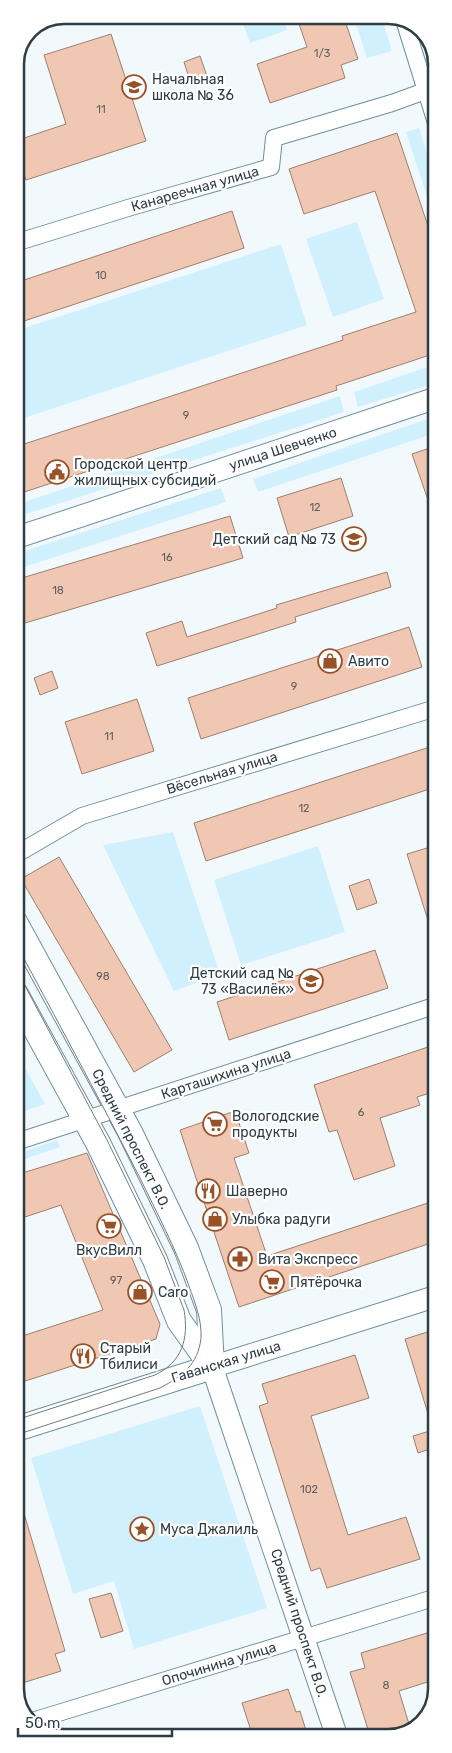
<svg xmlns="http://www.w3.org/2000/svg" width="452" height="1753" font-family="Rubik,sans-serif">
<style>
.green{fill:#d1f0fe}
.building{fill:#f0c7b2;stroke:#9d7f6f}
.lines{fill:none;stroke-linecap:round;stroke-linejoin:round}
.minor-casing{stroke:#6f909f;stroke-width:18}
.tertiary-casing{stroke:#6f909f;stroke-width:23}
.secondary-casing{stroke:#6f909f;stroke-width:26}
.minor{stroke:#fff;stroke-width:16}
.tertiary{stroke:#fff;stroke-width:21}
.secondary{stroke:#fff;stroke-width:24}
.tram{stroke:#707c81;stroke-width:1}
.labels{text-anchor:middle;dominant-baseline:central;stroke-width:4.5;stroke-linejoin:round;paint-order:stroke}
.number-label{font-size:11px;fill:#5f6060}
.poi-label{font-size:14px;fill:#2f3d44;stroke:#fff;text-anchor:start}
.street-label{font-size:14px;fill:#2f3d44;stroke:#fff}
.rim{fill:none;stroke:#2f3d44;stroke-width:2.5}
</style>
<rect width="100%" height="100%" fill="#f2f9fc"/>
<g class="green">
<path d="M 240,15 L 282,15 L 287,30 L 250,43 Z"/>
<path d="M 353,15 L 381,15 L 392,51 L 367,58 Z"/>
<path d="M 419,128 L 436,181 L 436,224 L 406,132 Z"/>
<path d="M 357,222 L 384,299 L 333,317 L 306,239 Z"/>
<path d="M 281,244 L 307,325 L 15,421 L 15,331 Z"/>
<path d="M 436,364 L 436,383 L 358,407 L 354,392 Z"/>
<path d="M 340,396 L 344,412 L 17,517 L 15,505 Z"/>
<path d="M 436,416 L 436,433 L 258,492 L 253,479 Z"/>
<path d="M 221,488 L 226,502 L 15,570 L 15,554 Z"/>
<path d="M 173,832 L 220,974 L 174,991 L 103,845 Z"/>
<path d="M 318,846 L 345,932 L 241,965 L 214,880 Z"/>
<path d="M 16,1051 L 45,1104 L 16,1114 Z"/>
<path d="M 57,1140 L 60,1147 L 16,1162 L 16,1154 Z"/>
<path d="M 200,1406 L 267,1608 L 134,1649 L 114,1581 L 73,1594 L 31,1458 Z"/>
</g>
<g class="building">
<path d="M 296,15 L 343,15 L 358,59 L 341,65 L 345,78 L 270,103 L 257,64 L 307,47 Z"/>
<path d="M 111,34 L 146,141 L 26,180 L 15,147 L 15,141 L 66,124 L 44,55 Z"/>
<path d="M 200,56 L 208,79 L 191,84 L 184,62 Z"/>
<path d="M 397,133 L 436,250 L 436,353 L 336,386 L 337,390 L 15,495 L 15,447 L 343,340 L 342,336 L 416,312 L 375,191 L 304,214 L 289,169 Z"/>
<path d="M 232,211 L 244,248 L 15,324 L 15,283 Z"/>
<path d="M 436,446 L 436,517 L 434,517 L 412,454 Z"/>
<path d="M 341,478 L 353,516 L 289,537 L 277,498 Z"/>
<path d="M 230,516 L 243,558 L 15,626 L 15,580 Z"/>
<path d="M 387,572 L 391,587 L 295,617 L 296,622 L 157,666 L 146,633 L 182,621 L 187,637 L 277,608 L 276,605 Z"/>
<path d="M 409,627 L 422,667 L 201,739 L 188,698 Z"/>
<path d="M 52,671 L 58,688 L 40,695 L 34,678 Z"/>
<path d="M 137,699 L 154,751 L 82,774 L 65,722 Z"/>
<path d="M 436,745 L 436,787 L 206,861 L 194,823 Z"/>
<path d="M 437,845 L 437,935 L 433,936 L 407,854 Z"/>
<path d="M 59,857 L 172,1050 L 134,1072 L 21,879 Z"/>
<path d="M 369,879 L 377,903 L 357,910 L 349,886 Z"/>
<path d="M 375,950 L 388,988 L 229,1040 L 217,1002 Z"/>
<path d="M 437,1044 L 437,1091 L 417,1097 L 420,1105 L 380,1118 L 395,1166 L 354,1180 L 337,1130 L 329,1132 L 314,1085 Z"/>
<path d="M 235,1111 L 249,1153 L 234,1158 L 267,1256 L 437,1200 L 437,1241 L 239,1307 L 180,1130 Z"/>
<path d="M 87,1153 L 160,1324 L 156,1339 L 16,1384 L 16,1338 L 103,1310 L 61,1205 L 16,1220 L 16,1175 Z"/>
<path d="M 437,1329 L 437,1449 L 430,1449 L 418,1453 L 413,1436 L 433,1430 L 405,1339 Z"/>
<path d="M 355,1355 L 369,1398 L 311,1416 L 348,1535 L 406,1517 L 420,1559 L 327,1588 L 320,1568 L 311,1571 L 259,1406 L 268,1403 L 262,1384 Z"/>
<path d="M 20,1500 L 65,1651 L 55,1654 L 61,1671 L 16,1685 L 16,1501 Z"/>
<path d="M 111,1593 L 123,1631 L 101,1638 L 89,1599 Z"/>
<path d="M 437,1630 L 437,1679 L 399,1691 L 409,1724 L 370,1736 L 350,1672 L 365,1668 L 361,1653 Z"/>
<path d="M 288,1689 L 296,1712 L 300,1711 L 308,1737 L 253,1737 L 242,1703 Z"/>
</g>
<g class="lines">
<g class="minor-casing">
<g id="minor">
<path d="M 404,20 L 436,123"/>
<path d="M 15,243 L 128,208 L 271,167 L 274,138 L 392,103 L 436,87"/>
<path d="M 15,855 L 82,816 L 436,708"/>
<path d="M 16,1142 L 437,1005"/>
<path d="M 29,1722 L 437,1597"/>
</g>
</g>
<g class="tertiary-casing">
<g id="tertiary">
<path d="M 15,538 L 436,398"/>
<path d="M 337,1737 L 212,1367 L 437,1296"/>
</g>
</g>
<g class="secondary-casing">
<g id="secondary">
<path d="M 15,922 L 130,1132 L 186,1248 L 209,1310 L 212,1367"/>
<path d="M 16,994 L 98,1143 L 155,1260 L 179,1321 L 212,1367"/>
<path d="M 16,1429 L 212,1367"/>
</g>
</g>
<use href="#minor" class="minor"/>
<use href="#tertiary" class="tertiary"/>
<use href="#secondary" class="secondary"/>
<g class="tram">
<path d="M 15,942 C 57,1020 99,1098 139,1176 C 157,1213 175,1247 189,1286 C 195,1303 202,1320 201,1338 C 198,1365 182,1376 160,1388 L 16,1435"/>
<path d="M 15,967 L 107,1140 L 164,1257 L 184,1310 C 189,1339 182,1362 155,1375 L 16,1420"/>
</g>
</g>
<defs>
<g id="school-ring" transform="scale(1.25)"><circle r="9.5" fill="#fff" stroke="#985228" stroke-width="1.5"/><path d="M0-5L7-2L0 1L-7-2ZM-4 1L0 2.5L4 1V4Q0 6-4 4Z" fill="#985228"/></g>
<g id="civic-ring" transform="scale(1.25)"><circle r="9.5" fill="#fff" stroke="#985228" stroke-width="1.5"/><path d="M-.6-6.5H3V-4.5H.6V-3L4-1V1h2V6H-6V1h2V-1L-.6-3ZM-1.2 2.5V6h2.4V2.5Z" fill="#985228"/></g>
<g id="shop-ring" transform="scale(1.25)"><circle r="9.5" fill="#fff" stroke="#985228" stroke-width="1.5"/><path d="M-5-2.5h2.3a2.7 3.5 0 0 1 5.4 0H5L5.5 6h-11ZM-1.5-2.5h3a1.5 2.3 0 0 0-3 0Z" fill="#985228"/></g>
<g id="supermarket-ring" transform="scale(1.25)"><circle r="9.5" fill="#fff" stroke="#985228" stroke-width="1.5"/><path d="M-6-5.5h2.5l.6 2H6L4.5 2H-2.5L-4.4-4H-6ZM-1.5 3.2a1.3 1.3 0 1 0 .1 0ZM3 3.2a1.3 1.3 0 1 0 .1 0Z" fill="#985228"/></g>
<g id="restaurant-ring" transform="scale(1.25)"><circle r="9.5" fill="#fff" stroke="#985228" stroke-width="1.5"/><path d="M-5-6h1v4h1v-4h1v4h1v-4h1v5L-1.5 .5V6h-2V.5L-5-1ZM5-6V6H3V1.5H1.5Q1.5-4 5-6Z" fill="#985228"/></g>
<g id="pharmacy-ring" transform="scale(1.25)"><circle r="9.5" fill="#fff" stroke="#985228" stroke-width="1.5"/><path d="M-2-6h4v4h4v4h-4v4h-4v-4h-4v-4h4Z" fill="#985228"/></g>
<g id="sight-ring" transform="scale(1.25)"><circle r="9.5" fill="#fff" stroke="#985228" stroke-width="1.5"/><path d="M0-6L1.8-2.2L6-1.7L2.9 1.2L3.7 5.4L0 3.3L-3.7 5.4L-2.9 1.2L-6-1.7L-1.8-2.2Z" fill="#985228"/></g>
</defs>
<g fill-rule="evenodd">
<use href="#school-ring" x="134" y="87"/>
<use href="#civic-ring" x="57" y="472"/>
<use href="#school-ring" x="354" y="539"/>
<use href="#shop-ring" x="330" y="661"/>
<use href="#school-ring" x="311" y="981"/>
<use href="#supermarket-ring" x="215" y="1124"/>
<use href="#restaurant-ring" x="208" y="1191"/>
<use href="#shop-ring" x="215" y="1219"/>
<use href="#supermarket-ring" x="109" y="1226"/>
<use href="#pharmacy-ring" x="240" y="1259"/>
<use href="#supermarket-ring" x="272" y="1282"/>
<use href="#shop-ring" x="140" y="1292"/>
<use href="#restaurant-ring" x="83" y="1356"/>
<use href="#sight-ring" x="142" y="1529"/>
</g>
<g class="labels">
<g class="number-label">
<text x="322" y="53">1/3</text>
<text x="101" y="109">11</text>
<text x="101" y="275">10</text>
<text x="186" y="415">9</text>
<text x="315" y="507">12</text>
<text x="167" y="557">16</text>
<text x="58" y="590">18</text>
<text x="294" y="686">9</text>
<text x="109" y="736">11</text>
<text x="304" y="808">12</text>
<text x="103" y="976">98</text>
<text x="361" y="1112">6</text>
<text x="116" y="1280">97</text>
<text x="309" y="1489">102</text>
<text x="386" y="1685">8</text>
</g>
<g class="poi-label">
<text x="152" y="79">Начальная<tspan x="152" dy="16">школа № 36</tspan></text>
<text x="74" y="464">Городской центр<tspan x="74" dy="16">жилищных субсидий</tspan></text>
<text x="336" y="539" text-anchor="end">Детский сад № 73</text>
<text x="348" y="661">Авито</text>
<text x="294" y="973" text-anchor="end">Детский сад №<tspan x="294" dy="16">73 «Василёк»</tspan></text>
<text x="232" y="1116">Вологодские<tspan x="232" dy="16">продукты</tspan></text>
<text x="226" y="1191">Шаверно</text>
<text x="232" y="1219">Улыбка радуги</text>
<text x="109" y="1250" text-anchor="middle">ВкусВилл</text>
<text x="258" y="1259">Вита Экспресс</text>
<text x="290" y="1282">Пятёрочка</text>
<text x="158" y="1292">Caro</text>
<text x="100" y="1348">Старый<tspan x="100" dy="16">Тбилиси</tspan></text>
<text x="160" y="1529">Муса Джалиль</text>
</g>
<g class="street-label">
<text transform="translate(195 189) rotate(-16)">Канареечная улица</text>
<text transform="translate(283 449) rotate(-18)">улица Шевченко</text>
<text transform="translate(222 773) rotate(-17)">Вёсельная улица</text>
<text transform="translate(226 1074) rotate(-18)">Карташихина улица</text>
<text transform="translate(131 1139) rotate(63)">Средний проспект В.О.</text>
<text transform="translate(226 1362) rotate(-17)">Гаванская улица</text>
<text transform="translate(299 1623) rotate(72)">Средний проспект В.О.</text>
<text transform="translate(219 1664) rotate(-17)">Опочинина улица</text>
</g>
</g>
<path d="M0 0H452V1753H0ZM64 24H388A40 40 0 0 1 428 64V1689A40 40 0 0 1 388 1729H64A40 40 0 0 1 24 1689V64A40 40 0 0 1 64 24Z" fill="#fff" fill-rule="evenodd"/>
<path class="rim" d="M64 24H388A40 40 0 0 1 428 64V1689A40 40 0 0 1 388 1729H64A40 40 0 0 1 24 1689V64A40 40 0 0 1 64 24Z"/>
<path d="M18 1728v8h154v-8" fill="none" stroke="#2f3d44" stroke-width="2.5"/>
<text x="25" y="1728" font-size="15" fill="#2f3d44" stroke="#ffffff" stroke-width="4" paint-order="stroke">50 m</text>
</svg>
